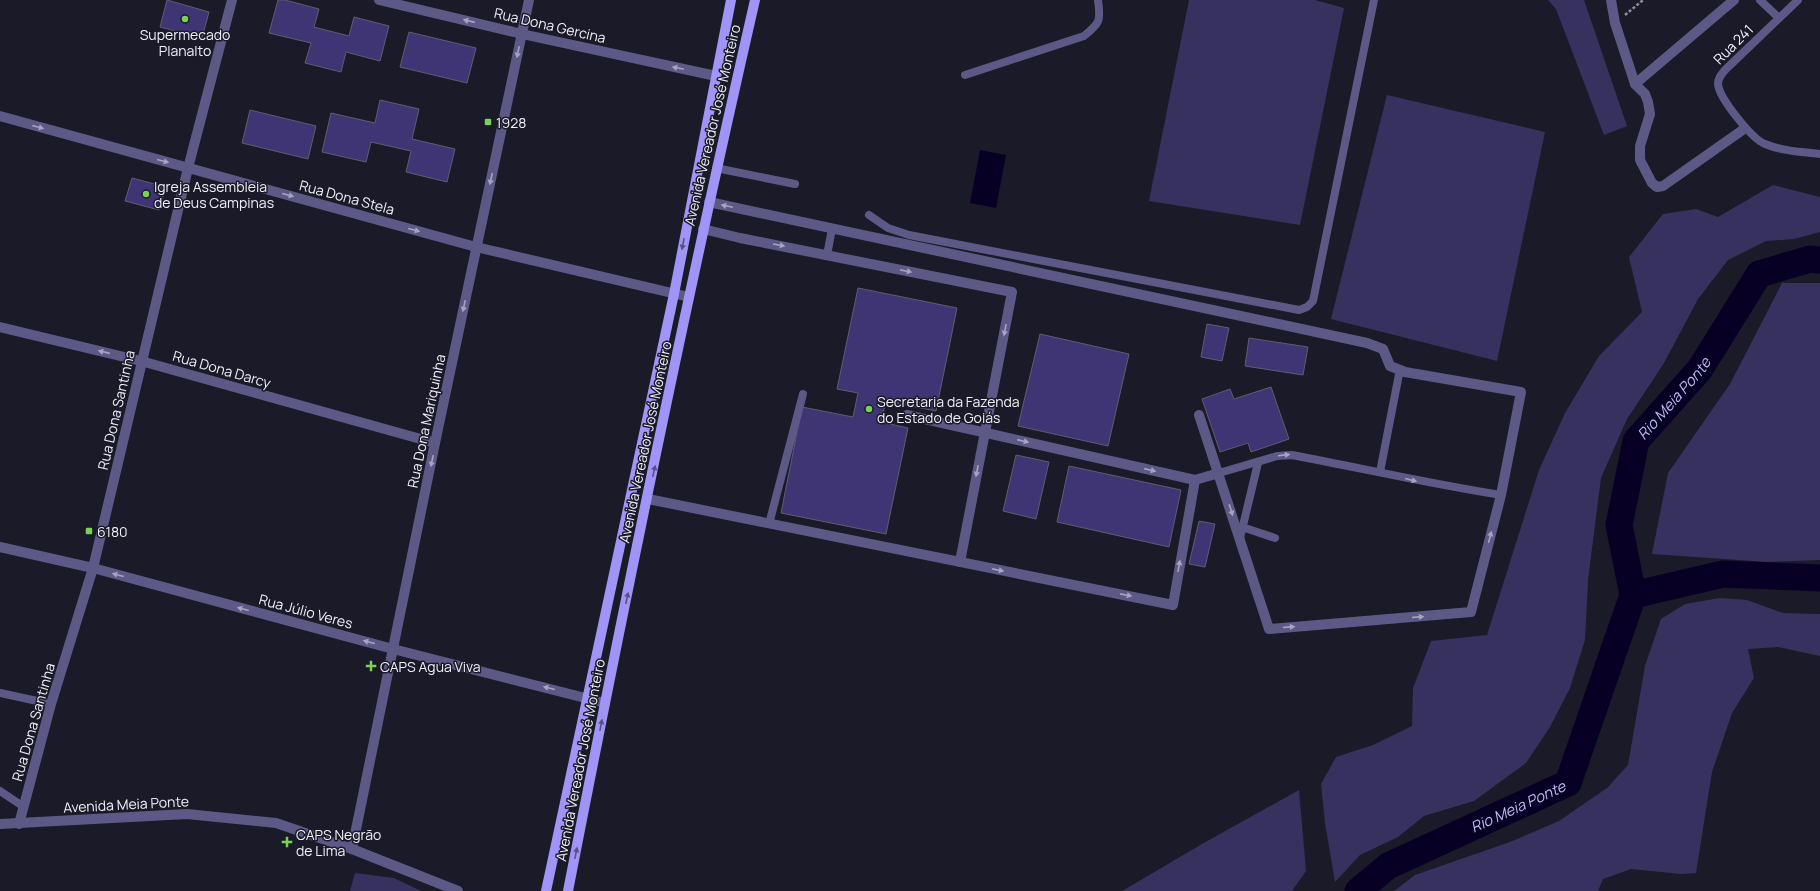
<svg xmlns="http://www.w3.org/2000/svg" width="1820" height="891" font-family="Manrope,sans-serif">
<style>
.green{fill:#37315f}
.water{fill:#080024}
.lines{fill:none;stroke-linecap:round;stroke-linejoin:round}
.river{stroke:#080024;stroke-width:27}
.building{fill:#3f3574;stroke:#5e5d6f}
.path{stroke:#8d8d99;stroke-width:2.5;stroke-dasharray:3 2;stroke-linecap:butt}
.service{stroke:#5d5987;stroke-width:8}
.minor{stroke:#5d5987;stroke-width:10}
.primary{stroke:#a095f7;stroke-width:10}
.oneway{fill:#a6a4c0}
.oneway2{fill:#575185}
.poi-dot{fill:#7ad156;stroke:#1b1a28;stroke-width:1.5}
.labels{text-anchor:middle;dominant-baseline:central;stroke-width:3;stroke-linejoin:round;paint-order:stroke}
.street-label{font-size:14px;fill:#efeff9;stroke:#1b1a28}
.poi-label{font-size:14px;fill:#efeff9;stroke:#1b1a28;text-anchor:start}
.water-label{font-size:15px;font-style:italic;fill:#bfbbf5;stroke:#1b1a28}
</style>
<rect width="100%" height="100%" fill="#1b1a28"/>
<g class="green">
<path d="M 1189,0 L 1315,0 L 1344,8 L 1300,225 L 1149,201 Z"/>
<path d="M 1548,0 L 1584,0 L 1627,126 L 1604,135 L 1556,9 Z"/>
<path d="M 1387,95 L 1545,132 L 1497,361 L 1331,319 Z"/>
<path d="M 1773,185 L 1820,197 L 1820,232 L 1794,239 L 1766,241 L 1728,260 L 1698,299 L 1664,363 L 1627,419 L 1601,478 L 1588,580 L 1585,640 L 1570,688 L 1550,727 L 1526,763 L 1474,801 L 1424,816 L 1398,837 L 1360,855 L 1335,882 L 1325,823 L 1321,784 L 1336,757 L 1373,745 L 1412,726 L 1413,688 L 1431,641 L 1487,635 L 1539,470 L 1565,413 L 1599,356 L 1642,312 L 1629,257 L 1663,214 L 1696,209 L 1718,217 Z"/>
<path d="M 1782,283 L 1820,283 L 1820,560 L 1767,562 L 1652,554 L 1668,473 L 1730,384 Z"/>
<path d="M 1720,598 L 1747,600 L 1783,613 L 1820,614 L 1820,656 L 1778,647 L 1748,649 L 1754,678 L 1732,713 L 1712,772 L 1696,873 L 1681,874 L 1631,869 L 1603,879 L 1598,891 L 1394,891 L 1415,875 L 1510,842 L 1559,821 L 1607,788 L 1628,765 L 1645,666 L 1661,619 L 1685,604 Z"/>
<path d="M 1299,790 L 1306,871 L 1292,891 L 1122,891 L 1202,844 Z"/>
<path d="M 355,873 L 394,878 L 421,891 L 350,891 Z"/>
</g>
<path class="water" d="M 980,150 L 1006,155 L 996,208 L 970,203 Z"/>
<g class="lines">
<g class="river">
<path id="s1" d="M 1633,595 L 1619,525 L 1636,441 L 1700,369 L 1759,274 L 1810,259 L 1820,260"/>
<path id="s2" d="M 1358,891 L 1388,866 L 1568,783 L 1633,595 L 1723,574 L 1820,578"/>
</g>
</g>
<g class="building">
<path d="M 167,0 L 209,12 L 202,38 L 160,27 Z"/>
<path d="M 278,0 L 285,0 L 319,9 L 314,27 L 349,36 L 354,17 L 389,26 L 380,61 L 346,52 L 341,72 L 305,63 L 311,43 L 269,33 Z"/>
<path d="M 409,32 L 476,48 L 467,83 L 400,67 Z"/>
<path d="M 380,100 L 419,109 L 412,139 L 455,149 L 447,182 L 406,172 L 411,151 L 371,142 L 366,162 L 322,152 L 331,113 L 375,123 Z"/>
<path d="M 250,110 L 316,126 L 308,159 L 242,143 Z"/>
<path d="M 132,178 L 166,187 L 159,210 L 125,201 Z"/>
<path d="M 858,288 L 957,308 L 936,411 L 886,401 L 881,422 L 908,428 L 886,534 L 781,513 L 802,407 L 853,417 L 858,393 L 837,389 Z"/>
<path d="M 1207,324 L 1229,328 L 1222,361 L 1201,357 Z"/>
<path d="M 1040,334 L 1129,354 L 1108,446 L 1018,426 Z"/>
<path d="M 1249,338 L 1308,347 L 1303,375 L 1245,366 Z"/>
<path d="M 1271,387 L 1289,439 L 1251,452 L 1248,443 L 1220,452 L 1202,399 L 1230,389 L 1234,399 Z"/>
<path d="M 1016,455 L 1049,462 L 1036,519 L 1003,511 Z"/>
<path d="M 1069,466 L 1181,490 L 1169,547 L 1057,522 Z"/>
<path d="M 1199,521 L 1215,524 L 1205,567 L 1189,564 Z"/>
</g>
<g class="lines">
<path class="path" d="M 1625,15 L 1643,0"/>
<g class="service">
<path d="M 1760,0 L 1779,18"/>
<path d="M 1798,0 L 1725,70 C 1721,75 1718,78 1718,84 C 1719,98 1752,139 1765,144 C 1782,151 1802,152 1820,154"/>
<path d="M 965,75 L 1084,36 C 1100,23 1101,21 1098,0"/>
<path d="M 716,168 L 795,184"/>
<path d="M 869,215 L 888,228 L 909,235 L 1299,310 L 1307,307 L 1313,301 L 1374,0"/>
<path d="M 827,255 L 832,229"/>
<path d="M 1380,472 L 1400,369"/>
<path d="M 1219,473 L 1277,456 L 1292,455 C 1361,468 1430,484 1501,495"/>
<path d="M 769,524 L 803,394"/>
<path d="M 1242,527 L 1275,538"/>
<path d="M 1240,538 L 1258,463"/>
<path d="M 0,693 L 51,704"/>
<path d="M 0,791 L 24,807"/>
</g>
<g class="minor">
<path d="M 379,0 L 522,34 L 716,76"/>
<path d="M 1611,0 L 1615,23 L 1635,84 L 1645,94 L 1648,102 L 1650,114 L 1640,146 L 1640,160 L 1652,183 L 1657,187 L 1663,186 L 1744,129"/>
<path d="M 1635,84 L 1734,0"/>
<path d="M 0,116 L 476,247 L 689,297"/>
<path d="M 709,202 L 1367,343 L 1383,349 L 1390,366 L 1405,372 L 1521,392 L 1501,495 L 1471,612 L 1269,629 L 1199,415"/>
<path d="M 703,229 L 740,238 L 1012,292 L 960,562"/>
<path d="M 0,327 L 141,361 L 435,443"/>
<path d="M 907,415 L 1195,480 L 1219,473"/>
<path d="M 648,499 L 1173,605 L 1195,480"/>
<path d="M 0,547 L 93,568 L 393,649 L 605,703"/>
<path d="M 0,824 L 187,814 L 276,823 L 352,849 L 458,891"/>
<path d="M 19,824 L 51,704 L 93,568 L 188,168 L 232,0"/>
<path d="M 352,849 L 435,443 L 529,0"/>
</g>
<g class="primary">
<path d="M 546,891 L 674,294 L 731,0"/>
<path d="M 568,891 C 626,593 687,296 755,0"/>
</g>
</g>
<defs><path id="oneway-solid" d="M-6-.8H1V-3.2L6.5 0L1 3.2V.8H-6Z"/></defs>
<g class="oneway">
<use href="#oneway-solid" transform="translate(469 21) rotate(-167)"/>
<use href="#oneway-solid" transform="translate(518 52) rotate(102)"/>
<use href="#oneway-solid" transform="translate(678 68) rotate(-168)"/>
<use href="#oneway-solid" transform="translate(38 127) rotate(15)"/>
<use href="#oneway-solid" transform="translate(163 161) rotate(15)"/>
<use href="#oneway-solid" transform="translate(491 179) rotate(102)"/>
<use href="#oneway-solid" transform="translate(288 195) rotate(15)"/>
<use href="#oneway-solid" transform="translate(727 206) rotate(-168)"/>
<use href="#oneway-solid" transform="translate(414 230) rotate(15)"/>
<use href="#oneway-solid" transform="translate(779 245) rotate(10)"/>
<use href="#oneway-solid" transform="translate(906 271) rotate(11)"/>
<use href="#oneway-solid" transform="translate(464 306) rotate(102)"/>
<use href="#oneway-solid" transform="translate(1005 330) rotate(101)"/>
<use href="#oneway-solid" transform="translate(104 352) rotate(-167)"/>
<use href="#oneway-solid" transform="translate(1023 441) rotate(13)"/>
<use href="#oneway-solid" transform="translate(1284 455) rotate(-7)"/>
<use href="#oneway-solid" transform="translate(432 461) rotate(102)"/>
<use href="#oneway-solid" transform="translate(1150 470) rotate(13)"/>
<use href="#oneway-solid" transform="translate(977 471) rotate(101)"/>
<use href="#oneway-solid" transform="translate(1411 480) rotate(14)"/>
<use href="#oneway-solid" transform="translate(1231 510) rotate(72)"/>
<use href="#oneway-solid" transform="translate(1490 537) rotate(-76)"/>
<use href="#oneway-solid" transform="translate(1179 566) rotate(-80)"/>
<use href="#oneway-solid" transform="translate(998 570) rotate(11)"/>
<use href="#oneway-solid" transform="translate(118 575) rotate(-165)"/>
<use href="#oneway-solid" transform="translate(1126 595) rotate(11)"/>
<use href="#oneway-solid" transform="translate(243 609) rotate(-165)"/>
<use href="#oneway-solid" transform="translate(1418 617) rotate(-5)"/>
<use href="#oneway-solid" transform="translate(1289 627) rotate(-5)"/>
<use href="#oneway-solid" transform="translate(369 642) rotate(-165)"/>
<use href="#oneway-solid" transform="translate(549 688) rotate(-166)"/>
</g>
<g class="oneway2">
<use href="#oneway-solid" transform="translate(683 244) rotate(101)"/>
<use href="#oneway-solid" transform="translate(654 471) rotate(-78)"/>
<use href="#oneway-solid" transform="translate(627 598) rotate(-78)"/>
<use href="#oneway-solid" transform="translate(601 725) rotate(-79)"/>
<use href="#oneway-solid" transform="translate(576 853) rotate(-79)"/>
</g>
<g class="poi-dot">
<circle cx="185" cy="19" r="4"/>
<rect x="484" y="118" width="8" height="8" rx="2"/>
<circle cx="146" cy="194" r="4"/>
<circle cx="869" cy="409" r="4"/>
<rect x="85" y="527" width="8" height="8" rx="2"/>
<path d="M369 660h4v4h4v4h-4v4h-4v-4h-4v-4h4z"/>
<path d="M285 836h4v4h4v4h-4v4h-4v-4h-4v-4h4z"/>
</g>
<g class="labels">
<g class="street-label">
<text transform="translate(550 25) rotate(13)">Rua Dona Gercina</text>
<text transform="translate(1733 44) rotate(-45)">Rua 241</text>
<text transform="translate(712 125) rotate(-77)">Avenida Vereador José Monteiro</text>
<text transform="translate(347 197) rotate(15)">Rua Dona Stela</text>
<text transform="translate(222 369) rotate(16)">Rua Dona Darcy</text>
<text transform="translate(116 410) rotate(-77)">Rua Dona Santinha</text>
<text transform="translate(426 421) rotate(-78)">Rua Dona Mariquinha</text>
<text transform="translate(645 442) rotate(-78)">Avenida Vereador José Monteiro</text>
<text transform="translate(306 611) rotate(15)">Rua Júlio Veres</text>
<text transform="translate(33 722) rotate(-74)">Rua Dona Santinha</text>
<text transform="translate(580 760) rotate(-79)">Avenida Vereador José Monteiro</text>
<text transform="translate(126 804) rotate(-3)">Avenida Meia Ponte</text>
</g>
<g class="poi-label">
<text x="185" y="34" text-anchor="middle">Supermecado<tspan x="185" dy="16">Planalto</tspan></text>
<text x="496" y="122">1928</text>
<text x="154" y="186">Igreja Assembleia<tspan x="154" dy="16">de Deus Campinas</tspan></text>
<text x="877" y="401">Secretaria da Fazenda<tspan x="877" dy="16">do Estado de Goiás</tspan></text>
<text x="97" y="531">6180</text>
<text x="380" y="666">CAPS Agua Viva</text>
<text x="296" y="834">CAPS Negrão<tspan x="296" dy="16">de Lima</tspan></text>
</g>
<g class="water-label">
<text stroke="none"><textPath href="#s1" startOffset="214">Rio Meia Ponte</textPath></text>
<text stroke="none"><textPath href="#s2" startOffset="182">Rio Meia Ponte</textPath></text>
</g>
</g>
</svg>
